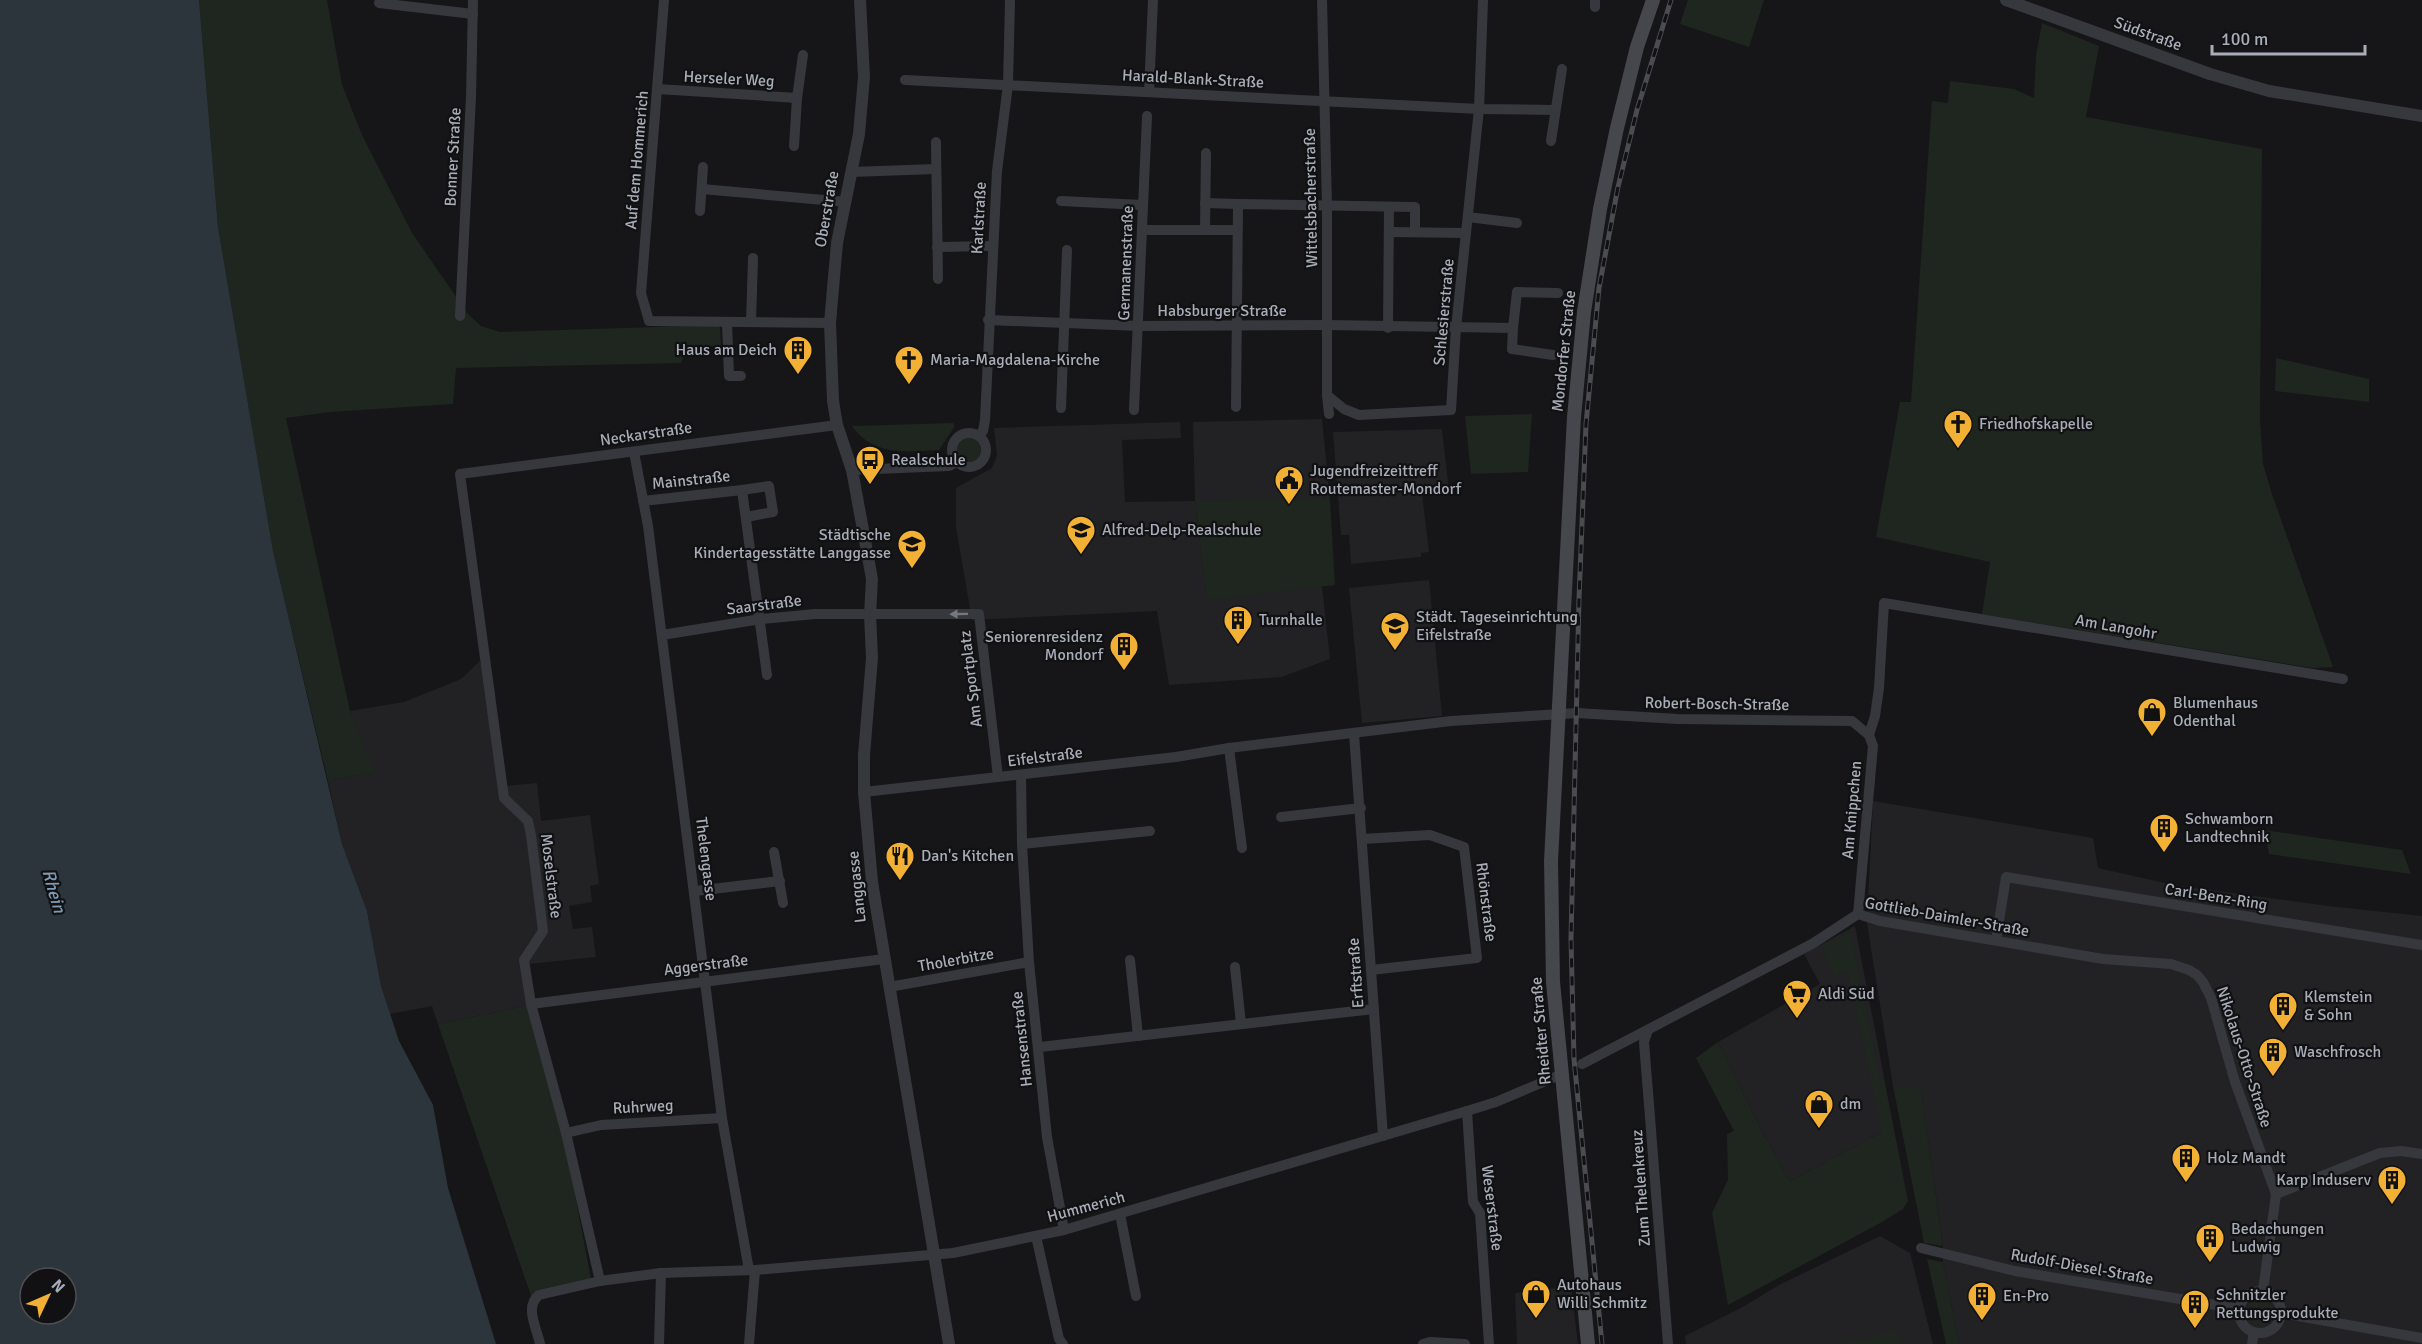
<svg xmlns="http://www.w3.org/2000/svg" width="2422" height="1344" font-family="Signika,sans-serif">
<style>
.built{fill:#222225}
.green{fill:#1e261f}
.water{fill:#2c353c;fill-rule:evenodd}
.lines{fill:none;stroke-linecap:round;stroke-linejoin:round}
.minor{stroke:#37383d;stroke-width:10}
.tertiary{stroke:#37383d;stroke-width:12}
.secondary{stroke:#45474d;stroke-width:14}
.rail-casing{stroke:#4a4c52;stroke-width:5}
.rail{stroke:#111113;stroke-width:3;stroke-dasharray:9;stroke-linecap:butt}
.oneway{fill:#757881}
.labels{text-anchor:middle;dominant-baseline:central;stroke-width:4.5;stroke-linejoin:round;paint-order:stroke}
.street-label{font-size:16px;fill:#a8adb8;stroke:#111113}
.poi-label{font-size:16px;fill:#a8adb8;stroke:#111113;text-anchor:start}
.water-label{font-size:18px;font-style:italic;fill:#7f9bb3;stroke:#111113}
</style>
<rect width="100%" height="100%" fill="#161618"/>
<g class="built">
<path d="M 1322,419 L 1330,500 L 1195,501 L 1207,599 L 1322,586 L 1330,659 L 1281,677 L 1169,685 L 1157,611 L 972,620 L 956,527 L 956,488 L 992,468 L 997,455 L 994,428 L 1180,422 L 1181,438 L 1122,440 L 1125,502 L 1195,501 L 1193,422 Z"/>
<path d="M 1442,429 L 1449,491 L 1422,494 L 1429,552 L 1421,553 L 1421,557 L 1351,564 L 1349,535 L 1341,535 L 1333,432 Z"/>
<path d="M 1429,580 L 1442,716 L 1362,723 L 1349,588 Z"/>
<path d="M 480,661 L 506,786 L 537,783 L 541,821 L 590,815 L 599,884 L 590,886 L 592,902 L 569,906 L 573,929 L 592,927 L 596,957 L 529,964 L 535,1004 L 438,1024 L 432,1006 L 390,1014 L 381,986 L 367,911 L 342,844 L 328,781 L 373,772 L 350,711 L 404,702 L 461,679 Z"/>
<path d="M 1873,801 L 2093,838 L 2098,868 L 2174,885 L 2328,906 L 2422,916 L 2422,1344 L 1959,1344 L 1943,1262 L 1943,1245 L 1921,1090 L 1893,1086 L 1867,923 Z"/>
<path d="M 1855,926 L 1884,1077 L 1882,1132 L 1790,1181 L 1763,1133 L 1718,1042 L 1820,984 L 1804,954 Z"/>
<path d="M 1880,1236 L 1910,1253 L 1933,1344 L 1686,1344 L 1685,1336 L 1741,1308 L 1779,1285 Z"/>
<path d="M 1571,1286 L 1578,1344 L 1517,1344 L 1515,1293 Z"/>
</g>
<g class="green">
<path d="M 199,0 L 327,0 L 342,85 L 362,135 L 412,233 L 468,314 L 481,326 L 500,332 L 717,325 L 720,328 L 721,346 L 687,346 L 681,363 L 456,368 L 453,404 L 330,412 L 286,418 L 350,711 L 374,772 L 328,781 L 273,551 L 218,227 Z"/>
<path d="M 1688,0 L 1764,0 L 1749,47 L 1680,24 Z"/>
<path d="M 2042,23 L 2099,46 L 2086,117 L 2262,149 L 2260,422 L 2263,464 L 2272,494 L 2333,667 L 2312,668 L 1982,614 L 1990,562 L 1876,537 L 1900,402 L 1911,402 L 1932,101 L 1948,103 L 1950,81 L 2014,89 L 2034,98 L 2036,56 Z"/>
<path d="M 2276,358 L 2369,379 L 2369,402 L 2275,391 Z"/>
<path d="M 1532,414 L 1528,472 L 1471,474 L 1465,416 Z"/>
<path d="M 953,423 L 955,426 L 939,450 C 906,452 873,456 852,426 Z"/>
<circle cx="969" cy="450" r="12"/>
<path d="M 1286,499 L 1330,500 L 1335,585 L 1207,600 L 1195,501 Z"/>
<path d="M 2264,830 L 2402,850 L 2411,874 L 2269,854 Z"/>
<path d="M 1850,931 L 1880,1079 L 1884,1078 L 1908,1201 L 1903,1209 L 1882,1222 L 1728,1305 L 1712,1213 L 1728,1180 L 1727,1134 L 1734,1131 L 1696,1058 L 1718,1042 L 1763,1133 L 1790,1181 L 1882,1132 L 1848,971 L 1835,976 L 1821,947 Z"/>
<path d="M 535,1004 L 564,1136 L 591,1279 L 531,1296 L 438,1024 Z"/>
<path d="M 1893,1086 L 1921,1089 L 1943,1246 L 1924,1243 Z"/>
<path d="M 1927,1259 L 1943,1262 L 1959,1344 L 1946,1344 Z"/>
<circle cx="2260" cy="1312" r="13"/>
<path d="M 1895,1329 L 1900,1344 L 1846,1344 L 1845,1340 L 1857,1342 Z"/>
</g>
<path class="water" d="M 0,0 L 199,0 L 218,227 L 273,551 L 342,844 L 367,911 L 381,986 L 399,1041 L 433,1105 L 448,1188 L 496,1344 L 0,1344 ZM 30,1278 L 66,1278 L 66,1314 L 30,1314 Z"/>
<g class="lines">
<g class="minor">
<path d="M 664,0 L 641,293 L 649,321 L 830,323"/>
<path d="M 1322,0 L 1327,206 L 1327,395 L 1329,414"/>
<path d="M 1595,0 L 1595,7"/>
<path d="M 379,3 L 473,14"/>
<path d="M 905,80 L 1479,109 L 1555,110"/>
<path d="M 658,89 L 797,98 L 803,55"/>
<path d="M 1149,92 L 1153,0"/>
<path d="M 1551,141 L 1562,69"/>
<path d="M 936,142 L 938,279"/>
<path d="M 794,146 L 797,98"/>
<path d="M 851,172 L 936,169"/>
<path d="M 702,189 L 846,202"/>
<path d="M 1061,201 L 1142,205"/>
<path d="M 1205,203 L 1238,204"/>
<path d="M 700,211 L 703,167"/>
<path d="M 1468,217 L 1517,223"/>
<path d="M 1205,229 L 1206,153"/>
<path d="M 1142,230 L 1237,230"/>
<path d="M 1389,232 L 1466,233"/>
<path d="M 937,247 L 993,246"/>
<path d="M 460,316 L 471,97 L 473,0"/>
<path d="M 988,320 L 1139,326 L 1327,325 L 1513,328 L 1512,349 L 1553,355"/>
<path d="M 751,322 L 753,258"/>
<path d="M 727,323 L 729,376 L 741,376"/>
<path d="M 1388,328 L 1389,207"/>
<path d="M 1513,328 L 1517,292 L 1558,293"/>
<path d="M 1327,395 L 1344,409 L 1359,415 L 1451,410 L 1456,328 L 1479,109 L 1483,0"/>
<path d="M 1236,407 L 1238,204 L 1415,207 L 1415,232"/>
<path d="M 1061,408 L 1067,250"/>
<path d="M 1134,410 L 1147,116"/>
<circle cx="969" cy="450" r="17"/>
<path d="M 979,436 L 983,431 L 985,420 L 997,171 L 1008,85 L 1010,0"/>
<path d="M 634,452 L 648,526 L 722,1118 L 749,1270"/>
<path d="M 852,470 L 949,466 L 957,462"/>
<path d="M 742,490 L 769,486 L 773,512 L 746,517"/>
<path d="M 643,501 L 742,490 L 767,675"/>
<path d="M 662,635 L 761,619 L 815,614 L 979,614 L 998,777"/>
<path d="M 1354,734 L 1383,1136"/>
<path d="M 1229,748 L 1242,848"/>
<path d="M 1021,775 L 1022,844 L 1029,962 L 1047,1137 L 1064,1230"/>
<path d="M 864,792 L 1176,757 L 1229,748 L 1451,721 L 1577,713 L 1678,719 L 1852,721 L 1869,735"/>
<path d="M 1281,817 L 1361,808"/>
<path d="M 1362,839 L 1430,835 L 1464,847 L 1477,958 L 1371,970"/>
<path d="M 1022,844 L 1150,831"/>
<path d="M 774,852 L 783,903"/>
<path d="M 695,891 L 780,881"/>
<path d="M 1858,914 L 1873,746 L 1869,735 L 1875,716 L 1879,688 L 1884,603 L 2343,679"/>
<path d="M 1996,940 L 2006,877 L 2422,945"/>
<path d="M 1130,960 L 1138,1036"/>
<path d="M 1235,967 L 1241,1024"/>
<path d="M 889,987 L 1029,962"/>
<path d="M 531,1004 L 884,959"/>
<path d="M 1648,1030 L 1644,1042 L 1668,1344"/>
<path d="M 1040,1047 L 1374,1009"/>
<path d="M 1582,1064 L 1812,944 L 1858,914 L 1880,921 L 2103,959 L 2171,964 L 2189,970 L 2197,975 L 2203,982 L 2211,998 L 2235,1082 L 2276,1194 L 2263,1291"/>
<path d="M 1467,1111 L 1473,1202 L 1480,1213 L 1489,1344"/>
<path d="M 566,1133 L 601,1125 L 722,1118"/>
<path d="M 2276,1194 L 2380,1153 L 2401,1151 L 2422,1154"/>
<path d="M 1120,1214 L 1136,1296"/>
<path d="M 1036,1236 L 1059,1339 L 1063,1344"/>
<path d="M 1921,1248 L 2015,1271 L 2239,1309"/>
<path d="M 600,1281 L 566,1133 L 531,1004 L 524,960 L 543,931 L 531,835 L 528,821 L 504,798 L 460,474 L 837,425"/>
<circle cx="2260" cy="1312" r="21"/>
<path d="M 2281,1313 L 2422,1338"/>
<path d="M 540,1344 C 537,1328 524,1307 539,1295 L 600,1281 L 661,1273 L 755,1270 L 953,1253 L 1064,1230 L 1467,1111 L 1496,1102 L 1555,1077 L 1561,1076"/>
<path d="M 659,1344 L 661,1273"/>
<path d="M 749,1344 L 755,1270"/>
<path d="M 1423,1344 L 1430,1342 L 1465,1344"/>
<path d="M 2252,1344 L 2254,1332"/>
</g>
<g class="tertiary">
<path d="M 860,0 L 864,77 L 859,134 L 837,243 L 830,323 L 833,401 L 837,425 L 852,470 L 872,579 L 870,615 L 872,658 L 864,755 L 864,792 L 872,882 L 949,1344"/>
<path d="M 2006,0 L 2210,74 L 2269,91 L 2422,116"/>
</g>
<path class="secondary" d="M 1588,1344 L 1553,982 L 1551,861 L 1574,417 L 1584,312 L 1600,209 L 1617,128 L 1637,47 L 1653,0"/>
<g class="rail-casing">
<path id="rail" d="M 1602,1344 L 1574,1059 L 1571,939 L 1579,599 L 1586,424 L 1599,288 L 1618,187 L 1637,110 L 1671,0"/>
</g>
<use href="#rail" class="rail"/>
</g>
<defs><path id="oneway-solid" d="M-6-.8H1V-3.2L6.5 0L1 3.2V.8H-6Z" transform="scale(1.5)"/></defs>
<use class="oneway" href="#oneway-solid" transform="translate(959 614) rotate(179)"/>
<defs>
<g id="building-pin" transform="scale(1.5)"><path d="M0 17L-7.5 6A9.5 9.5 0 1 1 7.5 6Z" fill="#f2b134" stroke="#111113"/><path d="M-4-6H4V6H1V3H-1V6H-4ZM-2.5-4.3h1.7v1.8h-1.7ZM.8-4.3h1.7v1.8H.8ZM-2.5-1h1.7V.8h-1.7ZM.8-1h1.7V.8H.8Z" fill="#111"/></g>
<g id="church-pin" transform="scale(1.5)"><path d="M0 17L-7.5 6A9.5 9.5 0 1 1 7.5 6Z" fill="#f2b134" stroke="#111113"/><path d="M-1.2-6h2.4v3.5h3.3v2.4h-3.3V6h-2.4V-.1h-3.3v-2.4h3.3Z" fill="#111"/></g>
<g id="bus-pin" transform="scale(1.5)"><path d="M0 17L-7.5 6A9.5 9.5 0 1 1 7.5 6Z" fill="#f2b134" stroke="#111113"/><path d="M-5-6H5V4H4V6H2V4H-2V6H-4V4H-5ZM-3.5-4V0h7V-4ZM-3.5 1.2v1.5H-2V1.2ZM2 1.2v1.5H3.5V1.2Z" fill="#111"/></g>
<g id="civic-pin" transform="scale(1.5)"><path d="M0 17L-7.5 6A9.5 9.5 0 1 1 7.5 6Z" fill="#f2b134" stroke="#111113"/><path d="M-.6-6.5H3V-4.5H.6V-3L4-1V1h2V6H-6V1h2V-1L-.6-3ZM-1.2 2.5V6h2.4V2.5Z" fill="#111"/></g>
<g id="school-pin" transform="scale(1.5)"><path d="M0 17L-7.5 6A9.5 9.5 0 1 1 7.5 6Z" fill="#f2b134" stroke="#111113"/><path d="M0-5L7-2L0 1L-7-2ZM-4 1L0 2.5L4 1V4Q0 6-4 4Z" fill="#111"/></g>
<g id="shop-pin" transform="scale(1.5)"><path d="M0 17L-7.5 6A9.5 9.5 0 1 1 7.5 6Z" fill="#f2b134" stroke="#111113"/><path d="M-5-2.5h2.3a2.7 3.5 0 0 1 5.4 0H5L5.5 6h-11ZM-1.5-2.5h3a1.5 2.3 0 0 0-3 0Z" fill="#111"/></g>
<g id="restaurant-pin" transform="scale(1.5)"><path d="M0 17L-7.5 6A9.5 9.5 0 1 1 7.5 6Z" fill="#f2b134" stroke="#111113"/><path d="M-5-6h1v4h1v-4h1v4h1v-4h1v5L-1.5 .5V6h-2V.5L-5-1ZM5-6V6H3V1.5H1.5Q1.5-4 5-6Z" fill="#111"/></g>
<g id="supermarket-pin" transform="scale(1.5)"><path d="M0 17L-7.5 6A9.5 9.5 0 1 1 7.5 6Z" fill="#f2b134" stroke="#111113"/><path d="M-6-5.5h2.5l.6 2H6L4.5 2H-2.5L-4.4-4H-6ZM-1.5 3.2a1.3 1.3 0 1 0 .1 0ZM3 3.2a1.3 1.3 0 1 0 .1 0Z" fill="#111"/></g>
</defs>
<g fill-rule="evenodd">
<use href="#building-pin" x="798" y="350"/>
<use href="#church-pin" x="909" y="360"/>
<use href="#church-pin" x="1958" y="424"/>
<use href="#bus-pin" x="870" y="460"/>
<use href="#civic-pin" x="1289" y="480"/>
<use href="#school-pin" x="1081" y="530"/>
<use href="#school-pin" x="912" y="544"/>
<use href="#building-pin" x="1238" y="620"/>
<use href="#school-pin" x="1395" y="626"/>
<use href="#building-pin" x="1124" y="646"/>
<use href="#shop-pin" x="2152" y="712"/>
<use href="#building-pin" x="2164" y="828"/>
<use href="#restaurant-pin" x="900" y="856"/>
<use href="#supermarket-pin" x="1797" y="994"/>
<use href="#building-pin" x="2283" y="1006"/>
<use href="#building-pin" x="2273" y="1052"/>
<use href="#shop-pin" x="1819" y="1104"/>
<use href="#building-pin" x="2186" y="1158"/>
<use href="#building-pin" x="2392" y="1180"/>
<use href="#building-pin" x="2210" y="1238"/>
<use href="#shop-pin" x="1536" y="1294"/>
<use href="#building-pin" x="1982" y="1296"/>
<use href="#building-pin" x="2195" y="1304"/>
</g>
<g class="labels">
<g class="street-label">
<text transform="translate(2148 34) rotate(20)">Südstraße</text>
<text transform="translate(729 79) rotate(3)">Herseler Weg</text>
<text transform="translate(1193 79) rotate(3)">Harald-Blank-Straße</text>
<text transform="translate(453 157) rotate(-87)">Bonner Straße</text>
<text transform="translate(637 160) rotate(-85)">Auf dem Hommerich</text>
<text transform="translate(1311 198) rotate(-91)">Wittelsbacherstraße</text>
<text transform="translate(827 209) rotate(-80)">Oberstraße</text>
<text transform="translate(979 218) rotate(-87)">Karlstraße</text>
<text transform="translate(1126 263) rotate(-88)">Germanenstraße</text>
<text x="1222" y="311">Habsburger Straße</text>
<text transform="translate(1444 312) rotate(-85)">Schlesierstraße</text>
<text transform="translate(1564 351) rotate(-84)">Mondorfer Straße</text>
<text transform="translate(646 434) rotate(-8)">Neckarstraße</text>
<text transform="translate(691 480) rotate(-6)">Mainstraße</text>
<text transform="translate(764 605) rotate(-7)">Saarstraße</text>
<text transform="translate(2116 627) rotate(10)">Am Langohr</text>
<text transform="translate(971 679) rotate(-97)">Am Sportplatz</text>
<text transform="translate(1717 704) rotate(1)">Robert-Bosch-Straße</text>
<text transform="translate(1045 757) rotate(-7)">Eifelstraße</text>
<text transform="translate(1852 810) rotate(-85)">Am Knippchen</text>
<text transform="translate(706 859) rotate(83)">Thelengasse</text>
<text transform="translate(551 876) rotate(83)">Moselstraße</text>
<text transform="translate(857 887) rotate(-96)">Langgasse</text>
<text transform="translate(2216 897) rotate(9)">Carl-Benz-Ring</text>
<text transform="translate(1486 902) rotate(83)">Rhönstraße</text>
<text transform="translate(1947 917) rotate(10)">Gottlieb-Daimler-Straße</text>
<text transform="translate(956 960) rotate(-10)">Tholerbitze</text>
<text transform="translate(706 965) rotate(-7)">Aggerstraße</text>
<text transform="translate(1356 973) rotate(-94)">Erftstraße</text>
<text transform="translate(1541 1031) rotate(-95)">Rheidter Straße</text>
<text transform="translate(1022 1039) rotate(-96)">Hansenstraße</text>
<text transform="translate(2244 1057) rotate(72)">Nikolaus-Otto-Straße</text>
<text transform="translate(643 1107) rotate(-3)">Ruhrweg</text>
<text transform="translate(1641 1188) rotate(-94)">Zum Thelenkreuz</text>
<text transform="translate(1086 1207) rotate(-15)">Hummerich</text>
<text transform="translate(1492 1208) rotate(83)">Weserstraße</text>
<text transform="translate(2082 1267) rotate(10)">Rudolf-Diesel-Straße</text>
</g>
<g class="poi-label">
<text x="777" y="350" text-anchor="end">Haus am Deich</text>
<text x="930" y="360">Maria-Magdalena-Kirche</text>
<text x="1979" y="424">Friedhofskapelle</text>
<text x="891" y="460">Realschule</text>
<text x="1310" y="471">Jugendfreizeittreff<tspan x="1310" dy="18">Routemaster-Mondorf</tspan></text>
<text x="1102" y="530">Alfred-Delp-Realschule</text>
<text x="891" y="535" text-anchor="end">Städtische<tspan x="891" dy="18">Kindertagesstätte Langgasse</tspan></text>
<text x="1416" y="617">Städt. Tageseinrichtung<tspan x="1416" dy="18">Eifelstraße</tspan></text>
<text x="1259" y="620">Turnhalle</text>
<text x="1103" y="637" text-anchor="end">Seniorenresidenz<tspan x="1103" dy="18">Mondorf</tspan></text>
<text x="2173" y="703">Blumenhaus<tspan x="2173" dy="18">Odenthal</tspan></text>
<text x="2185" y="819">Schwamborn<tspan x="2185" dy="18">Landtechnik</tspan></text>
<text x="921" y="856">Dan's Kitchen</text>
<text x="1818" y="994">Aldi Süd</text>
<text x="2304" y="997">Klemstein<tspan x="2304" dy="18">&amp; Sohn</tspan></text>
<text x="2294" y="1052">Waschfrosch</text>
<text x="1840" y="1104">dm</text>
<text x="2207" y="1158">Holz Mandt</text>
<text x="2371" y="1180" text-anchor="end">Karp Induserv</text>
<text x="2231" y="1229">Bedachungen<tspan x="2231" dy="18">Ludwig</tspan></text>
<text x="1557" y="1285">Autohaus<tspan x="1557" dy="18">Willi Schmitz</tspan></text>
<text x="2216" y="1295">Schnitzler<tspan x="2216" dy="18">Rettungsprodukte</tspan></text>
<text x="2003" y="1296">En-Pro</text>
</g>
<g class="water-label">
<text transform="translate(54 891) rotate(74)">Rhein</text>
</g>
</g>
<g transform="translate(48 1296) rotate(46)"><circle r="28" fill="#111113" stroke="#4d4f55" stroke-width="1.5"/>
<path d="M0-4.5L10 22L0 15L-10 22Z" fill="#f2b134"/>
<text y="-9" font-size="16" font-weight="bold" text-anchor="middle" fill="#a8adb8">N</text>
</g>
<path d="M2212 45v9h153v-9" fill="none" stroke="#a8adb8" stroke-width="3"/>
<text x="2221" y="45" font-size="18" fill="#a8adb8" stroke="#111113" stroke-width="4.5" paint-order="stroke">100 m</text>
</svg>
